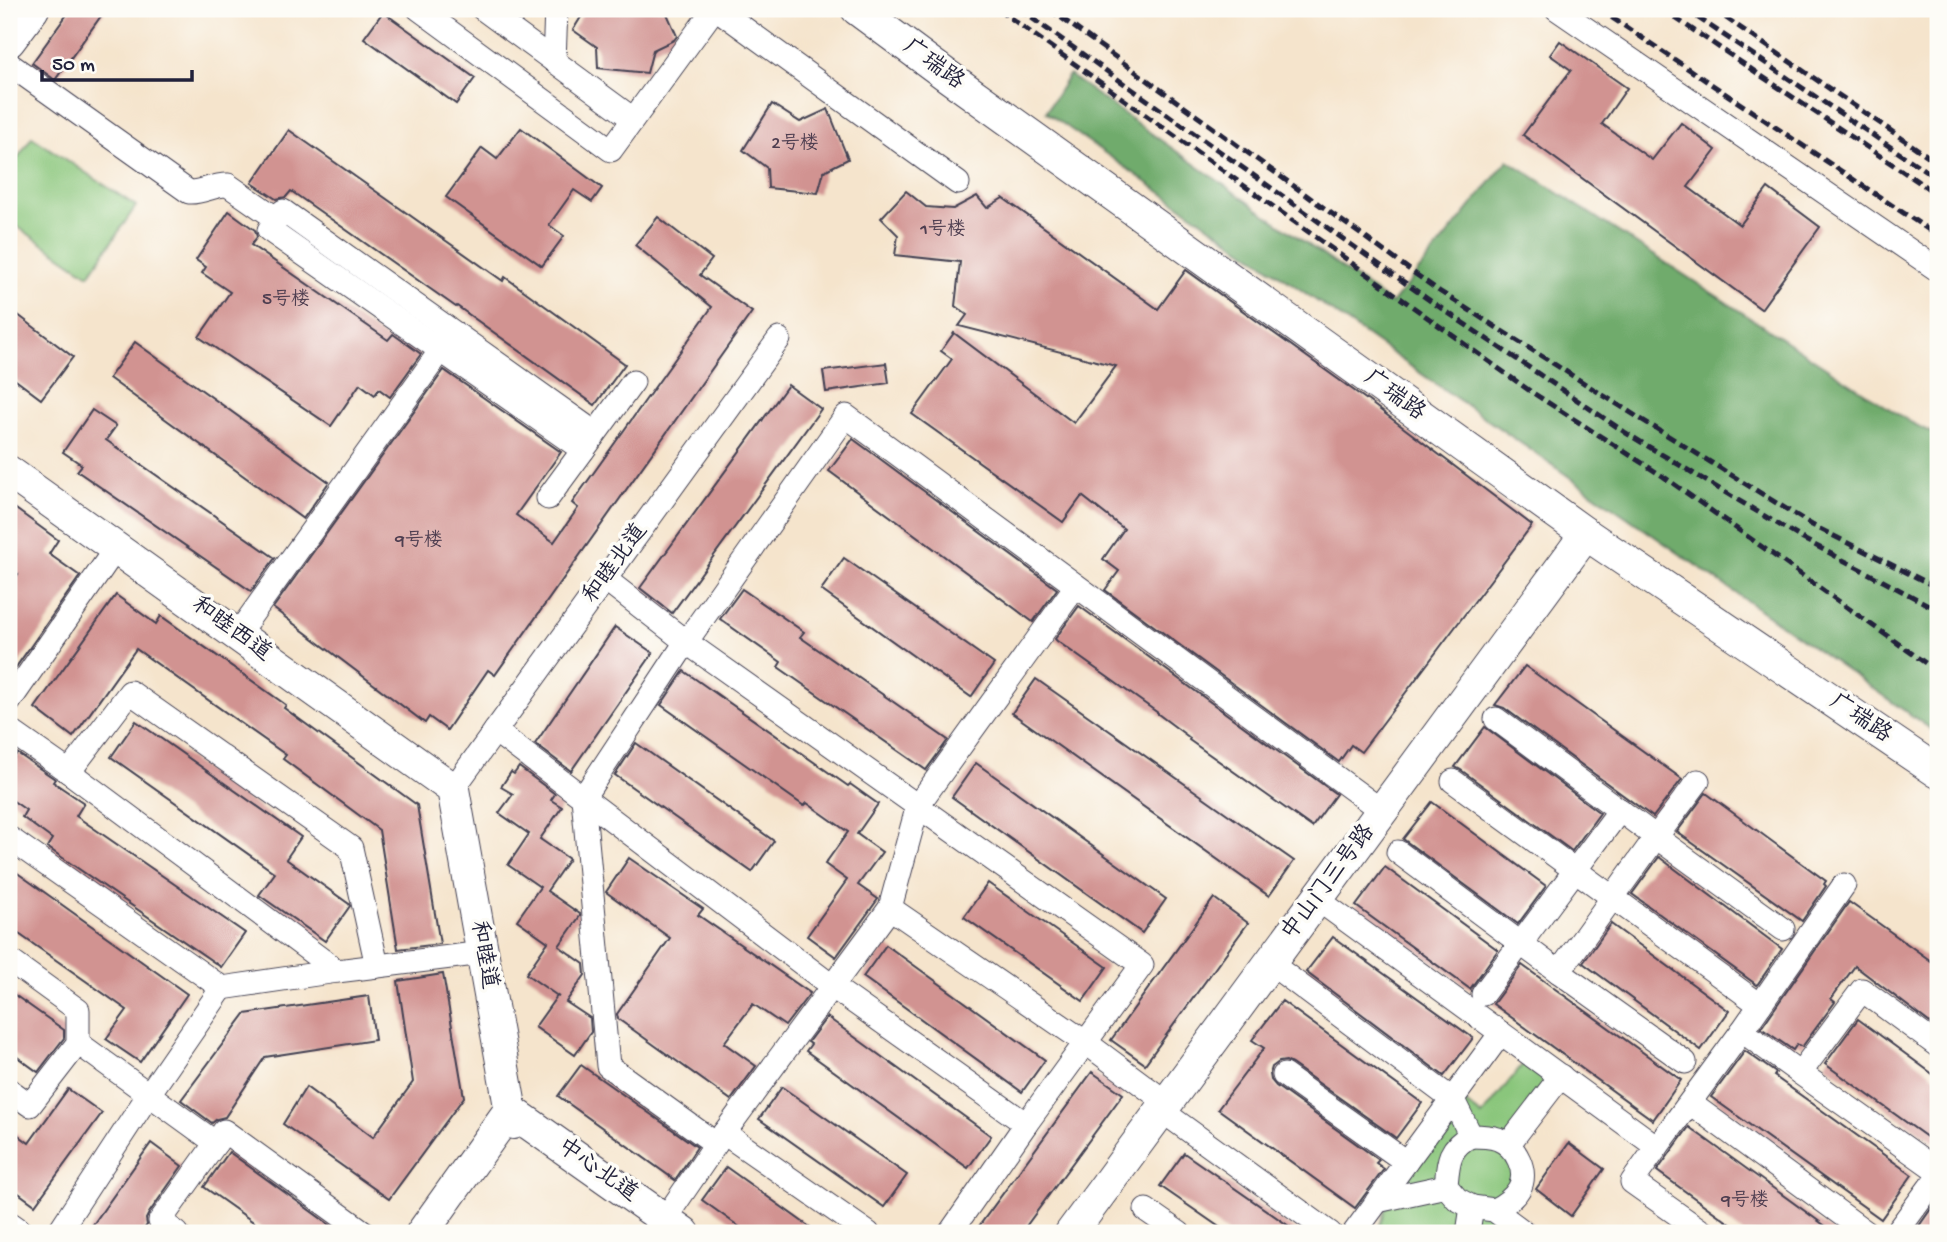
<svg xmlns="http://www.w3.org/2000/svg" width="1947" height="1242" font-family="'Gochi Hand','LXGW WenKai TC',sans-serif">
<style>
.green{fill:#8ac67c;stroke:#56745c;stroke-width:2}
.forest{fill:#6fab6c;stroke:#486654;stroke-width:2}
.building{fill:#d19391}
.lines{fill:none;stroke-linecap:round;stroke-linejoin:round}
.street-casing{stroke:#423f51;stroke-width:25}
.secondary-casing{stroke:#423f51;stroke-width:34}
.street{stroke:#fff;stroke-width:23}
.secondary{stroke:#fff;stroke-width:32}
.rail{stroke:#22223b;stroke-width:5;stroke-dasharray:10 5;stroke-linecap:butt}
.labels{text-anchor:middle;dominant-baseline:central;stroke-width:7;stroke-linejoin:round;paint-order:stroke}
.number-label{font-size:19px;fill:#4e3e50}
.street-label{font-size:23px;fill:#22223b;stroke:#fdfcf7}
</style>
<rect width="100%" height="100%" fill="#fdfcf7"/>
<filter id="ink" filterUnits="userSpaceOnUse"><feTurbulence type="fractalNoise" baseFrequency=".0143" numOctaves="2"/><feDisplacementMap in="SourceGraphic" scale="14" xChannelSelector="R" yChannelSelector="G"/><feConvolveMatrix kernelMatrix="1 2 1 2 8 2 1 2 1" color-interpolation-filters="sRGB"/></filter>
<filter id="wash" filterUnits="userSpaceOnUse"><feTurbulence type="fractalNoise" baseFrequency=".00686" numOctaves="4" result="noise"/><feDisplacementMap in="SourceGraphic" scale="28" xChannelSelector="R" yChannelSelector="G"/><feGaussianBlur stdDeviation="1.57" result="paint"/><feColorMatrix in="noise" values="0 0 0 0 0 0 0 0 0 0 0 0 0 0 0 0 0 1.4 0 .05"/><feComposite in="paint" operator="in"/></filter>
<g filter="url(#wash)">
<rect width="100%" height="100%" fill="#f5e4cc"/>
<g class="green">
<path d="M 32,137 L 136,206 L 89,275 L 9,221 L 9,171 Z"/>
<path d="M 1526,1060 L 1552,1079 L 1508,1136 L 1524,1155 L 1508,1233 L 1377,1233 L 1391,1192 L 1462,1100 L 1482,1116 Z"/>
</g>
<path class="forest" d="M 1069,75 L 1392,304 L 1508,160 L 1910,422 L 1938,436 L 1938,734 L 1046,112 Z"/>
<g id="blocks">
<g class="building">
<path d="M 71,9 L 106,9 L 55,80 L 32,63 Z"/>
<path d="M 586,9 L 665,9 L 677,36 L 674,40 L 653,50 L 647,73 L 598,68 L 597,47 L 573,30 Z"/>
<path d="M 383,12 L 475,78 L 456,104 L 364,38 Z"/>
<path d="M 1560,41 L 1627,88 L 1602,124 L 1652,160 L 1681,123 L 1716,150 L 1688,187 L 1740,225 L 1768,188 L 1820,227 L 1761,309 L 1523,135 L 1571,70 L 1550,55 Z"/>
<path d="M 772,104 L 800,122 L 828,109 L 848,159 L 824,171 L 818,193 L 768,188 L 767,168 L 743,150 Z"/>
<path d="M 521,128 L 602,188 L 592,202 L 574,190 L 549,225 L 564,236 L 542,266 L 446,197 L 482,148 L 497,159 Z"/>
<path d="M 289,130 L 503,281 L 505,277 L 625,364 L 595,405 L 457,306 L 456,307 L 291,191 L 286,197 L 276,199 L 252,183 Z"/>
<path d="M 906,191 L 926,207 L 953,209 L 977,196 L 987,208 L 1003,198 L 1158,309 L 1186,270 L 1367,400 L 1532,525 L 1361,752 L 1351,745 L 1339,762 L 1105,590 L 1119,571 L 1103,559 L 1124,529 L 1082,496 L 1063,522 L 912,414 L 952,359 L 941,351 L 954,333 L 1074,423 L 1116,366 L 959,326 L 967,315 L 955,306 L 960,262 L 895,255 L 898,235 L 881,218 Z"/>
<path d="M 229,211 L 255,230 L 257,237 L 251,245 L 388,340 L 393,334 L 421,354 L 390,397 L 379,389 L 375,395 L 360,384 L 331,426 L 199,337 L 230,292 L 202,273 L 206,267 L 196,260 Z"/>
<path d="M 658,217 L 712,259 L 700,275 L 752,312 L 495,675 L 488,670 L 447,730 L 429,717 L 425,723 L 273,608 L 444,370 L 561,452 L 516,515 L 554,542 L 578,508 L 572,503 L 712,307 L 635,245 Z"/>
<path d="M 9,308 L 73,357 L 41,399 L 9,375 Z"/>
<path d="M 135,342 L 329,482 L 303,519 L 109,378 Z"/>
<path d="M 886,363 L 889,383 L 826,392 L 823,371 Z"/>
<path d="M 788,385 L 821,409 L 672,613 L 640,588 Z"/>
<path d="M 92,410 L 116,426 L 106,440 L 275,558 L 251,591 L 77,471 L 82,465 L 63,452 Z"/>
<path d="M 853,439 L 1057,589 L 1033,622 L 829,471 Z"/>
<path d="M 9,504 L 58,540 L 49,554 L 80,576 L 9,677 L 9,587 L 18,574 L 9,568 Z"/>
<path d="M 844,558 L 994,664 L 971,697 L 821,590 Z"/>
<path d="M 742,589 L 804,632 L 800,637 L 948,740 L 926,770 L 778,667 L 781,662 L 720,619 Z"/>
<path d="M 116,595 L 156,624 L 161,616 L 286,705 L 284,708 L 417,805 L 440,944 L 398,949 L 379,830 L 283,759 L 286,755 L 136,649 L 73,737 L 35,708 Z"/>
<path d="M 1079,606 L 1336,794 L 1312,827 L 1189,740 L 1190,738 L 1158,714 L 1158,713 L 1057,641 L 1055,639 Z"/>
<path d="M 615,627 L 653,653 L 571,771 L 535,744 Z"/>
<path d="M 1525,666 L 1682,779 L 1653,817 L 1504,708 L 1495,705 Z"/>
<path d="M 684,671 L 848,786 L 850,784 L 878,804 L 857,834 L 882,852 L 858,885 L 878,899 L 836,957 L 807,936 L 847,880 L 825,864 L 848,832 L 807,803 L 804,806 L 661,705 Z"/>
<path d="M 1036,679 L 1294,861 L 1269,896 L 1012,713 Z"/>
<path d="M 136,721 L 301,837 L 286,859 L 349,904 L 350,906 L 325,941 L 259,895 L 275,873 L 111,757 Z"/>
<path d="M 1485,727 L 1600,813 L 1572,851 L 1461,770 L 1455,767 Z"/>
<path d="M 636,743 L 774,841 L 752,872 L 615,775 Z"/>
<path d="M 17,753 L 55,779 L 53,782 L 84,803 L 76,816 L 245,933 L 221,967 L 47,847 L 52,839 L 22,817 L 26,810 L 9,798 L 9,765 Z"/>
<path d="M 976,763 L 1166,899 L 1142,933 L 952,797 Z"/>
<path d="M 519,767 L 555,794 L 551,800 L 562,807 L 540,839 L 569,859 L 547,891 L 580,914 L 580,916 L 559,946 L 584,964 L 585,975 L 566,1002 L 590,1018 L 591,1032 L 575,1055 L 535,1027 L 557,996 L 559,997 L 526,974 L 548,942 L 517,920 L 540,887 L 508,865 L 529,834 L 499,813 L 513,794 L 501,787 L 511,772 L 514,774 Z"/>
<path d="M 1706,793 L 1826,881 L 1824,884 L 1826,886 L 1802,921 L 1677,832 Z"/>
<path d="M 1432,802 L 1546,886 L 1518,924 L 1403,839 Z"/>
<path d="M 1659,857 L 1782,949 L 1757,985 L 1632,894 Z"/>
<path d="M 629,858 L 703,909 L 698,915 L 810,993 L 785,1026 L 753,1004 L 724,1043 L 756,1066 L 731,1100 L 618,1019 L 617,1014 L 670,938 L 606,892 Z"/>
<path d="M 9,867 L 187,994 L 140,1062 L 106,1039 L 127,1010 L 9,927 Z"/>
<path d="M 1385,867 L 1498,950 L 1470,989 L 1356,906 Z"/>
<path d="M 988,883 L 1107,967 L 1083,1001 L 964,917 Z"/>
<path d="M 1214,898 L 1248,923 L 1145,1064 L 1111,1040 Z"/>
<path d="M 1849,902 L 1938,966 L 1938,1029 L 1855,966 L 1831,999 L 1835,1002 L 1802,1047 L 1797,1044 L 1793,1050 L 1761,1028 Z"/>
<path d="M 1611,924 L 1729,1011 L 1701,1050 L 1583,963 Z"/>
<path d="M 1333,937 L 1473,1038 L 1444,1076 L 1306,972 Z"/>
<path d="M 886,945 L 1045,1060 L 1022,1092 L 863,977 Z"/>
<path d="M 1522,965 L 1681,1080 L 1653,1120 L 1493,1004 Z"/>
<path d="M 443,974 L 464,1097 L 389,1199 L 283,1124 L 306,1087 L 373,1137 L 413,1082 L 398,981 Z"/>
<path d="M 9,991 L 64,1030 L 64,1038 L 38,1072 L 9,1051 Z"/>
<path d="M 369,996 L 375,1040 L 265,1057 L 225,1117 L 217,1119 L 212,1123 L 181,1100 L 245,1014 Z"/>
<path d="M 1282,1001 L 1422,1103 L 1396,1138 L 1292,1064 L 1286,1061 L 1279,1062 L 1272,1067 L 1270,1074 L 1271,1080 L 1276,1086 L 1379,1160 L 1376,1163 L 1384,1169 L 1355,1208 L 1218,1109 L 1264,1048 L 1252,1040 Z"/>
<path d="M 827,1017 L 991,1136 L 968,1168 L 806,1051 L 811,1044 L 808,1042 Z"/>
<path d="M 1858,1019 L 1938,1078 L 1938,1145 L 1825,1064 Z"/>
<path d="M 1745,1051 L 1776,1073 L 1774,1076 L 1912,1175 L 1881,1219 L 1711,1097 Z"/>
<path d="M 581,1065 L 697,1147 L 675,1180 L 558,1096 Z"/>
<path d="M 1092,1072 L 1123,1094 L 1021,1233 L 974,1233 Z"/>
<path d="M 782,1087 L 907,1175 L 884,1207 L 759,1119 Z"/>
<path d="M 68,1089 L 102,1113 L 35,1205 L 9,1186 L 9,1128 L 29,1143 Z"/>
<path d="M 1689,1127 L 1835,1233 L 1743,1233 L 1657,1171 Z"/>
<path d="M 151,1143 L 182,1166 L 149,1213 L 146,1219 L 147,1225 L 141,1233 L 87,1233 Z"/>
<path d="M 1569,1143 L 1604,1169 L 1571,1216 L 1536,1189 Z"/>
<path d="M 229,1152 L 341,1233 L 269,1233 L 204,1187 Z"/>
<path d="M 1184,1153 L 1299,1233 L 1228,1233 L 1160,1186 Z"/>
<path d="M 726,1167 L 818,1233 L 748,1233 L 702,1200 Z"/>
<path d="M 1938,1199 L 1938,1233 L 1914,1233 Z"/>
</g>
</g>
</g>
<g filter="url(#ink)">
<use href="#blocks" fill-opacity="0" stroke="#423f51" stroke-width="2"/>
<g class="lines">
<g class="street-casing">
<g id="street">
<path d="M 419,9 L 611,150 L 714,9"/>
<path d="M 483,9 L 554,61 L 556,9"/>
<path d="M 717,9 L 958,183"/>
<path d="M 1557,9 L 1938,270"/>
<path d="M 554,61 L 633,119"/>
<path d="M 9,64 L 189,192 C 203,193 214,184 228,185 L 277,219 L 283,211 L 595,433"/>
<path d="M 277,219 L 269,230 L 583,450"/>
<path d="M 548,498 L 633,382"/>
<path d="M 237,635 L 449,339"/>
<path d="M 9,702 L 116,548"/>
<path d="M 1496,719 L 1656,837 L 1559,972 L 1685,1062"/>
<path d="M 9,730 L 69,772 L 337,971"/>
<path d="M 495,731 L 833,987 L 1026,1124 L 1142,965 L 686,642 L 605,579"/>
<path d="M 69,772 L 130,692 L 351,848 L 377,966"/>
<path d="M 1453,781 L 1760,1005"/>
<path d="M 1698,781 L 1656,837 L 1783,929"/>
<path d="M 453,789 L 779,339"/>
<path d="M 9,838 L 222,988 L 149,1094 L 58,1233"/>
<path d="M 1398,852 L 1559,972"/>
<path d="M 1317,899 L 1501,1033"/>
<path d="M 890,908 L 1085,1042 L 1167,1103"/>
<path d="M 9,960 L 78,1010 L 78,1043 L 30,1105 L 9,1090"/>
<path d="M 1270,963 L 1453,1100 L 1471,1136 C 1480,1136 1489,1136 1498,1139 C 1516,1146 1529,1172 1519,1189 C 1513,1199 1504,1205 1494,1210"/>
<path d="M 222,988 L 337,971 L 483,953"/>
<path d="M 1483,994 L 1620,810"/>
<path d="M 1742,1031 L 1800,1073"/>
<path d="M 78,1043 L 216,1143 L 224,1131 L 365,1233"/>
<path d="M 1938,1046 L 1862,990 L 1800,1073 L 1938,1171"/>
<path d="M 1284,1075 L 1406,1162"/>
<path d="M 1690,1103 L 1867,1233"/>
<path d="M 1162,1111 L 1330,1233"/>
<path d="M 724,1133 L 868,1233"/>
<path d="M 1471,1136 C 1448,1147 1448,1163 1446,1186 L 1457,1199 L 1472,1207"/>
<path d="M 716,1144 L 608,1066 L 583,798 L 686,642 L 846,416 L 1382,811"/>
<path d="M 1508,1145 L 1561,1076"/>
<path d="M 1657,1147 L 1632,1182 L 1704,1233"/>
<path d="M 1377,1201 L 1446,1186"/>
<path d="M 1146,1210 L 1179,1233"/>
<path d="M 660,1226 L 716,1144 L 890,908 L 918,805 L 1076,586"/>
<path d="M 177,1233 L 160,1221 L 216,1143"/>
<path d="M 950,1233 L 1026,1124"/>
<path d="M 1354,1233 L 1501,1033 L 1657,1147 L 1742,1031 L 1844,885"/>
<path d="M 1468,1233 L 1472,1207 L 1494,1210 L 1525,1233"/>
<path d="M 1896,1233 L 1938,1176"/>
</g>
</g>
<g class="secondary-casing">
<g id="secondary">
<path d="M 857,9 L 949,77 L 1586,534 L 1938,772"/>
<path d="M 9,41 L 33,9"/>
<path d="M 9,472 L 453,789 L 513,1123"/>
<path d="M 510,1110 L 684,1233"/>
<path d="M 9,1228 L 16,1233"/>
<path d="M 422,1233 L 510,1110"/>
<path d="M 1071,1233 L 1586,534"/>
</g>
</g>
<use href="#street" class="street"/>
<use href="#secondary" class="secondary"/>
<g class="rail">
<path d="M 998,9 L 1530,391 L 1664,477 L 1938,672"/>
<path d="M 1019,9 L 1432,302 L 1626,433 L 1803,539 L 1938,610"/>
<path d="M 1049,9 L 1439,291 L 1636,416 L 1812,525 L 1938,588"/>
<path d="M 1599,9 L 1938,236"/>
<path d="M 1662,9 L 1938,195"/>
<path d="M 1685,9 L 1938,179"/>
<path d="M 1713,9 L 1938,163"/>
</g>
</g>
</g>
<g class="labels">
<g class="number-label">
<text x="795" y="144">2号楼</text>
<text x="943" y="230">1号楼</text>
<text x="286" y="300">5号楼</text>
<text x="419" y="541">9号楼</text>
<text x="1745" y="1201">9号楼</text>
</g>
<g class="street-label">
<text transform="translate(933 65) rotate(36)">广瑞路</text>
<text transform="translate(1394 396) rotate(36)">广瑞路</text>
<text transform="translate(616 564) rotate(-54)">和睦北道</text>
<text transform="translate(231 630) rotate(36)">和睦西道</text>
<text transform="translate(1860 719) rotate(34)">广瑞路</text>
<text transform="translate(1329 883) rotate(-53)">中山门三号路</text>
<text transform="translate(483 955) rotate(80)">和睦道</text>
<text transform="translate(597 1171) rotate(35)">中心北道</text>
</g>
</g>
<rect width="1947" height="1242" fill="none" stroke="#fdfcf7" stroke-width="35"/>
<path d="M42 70v10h150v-10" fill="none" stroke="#22223b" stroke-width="3.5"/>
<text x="52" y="70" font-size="21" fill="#22223b" stroke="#fdfcf7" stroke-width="5" paint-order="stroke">50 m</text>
</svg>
